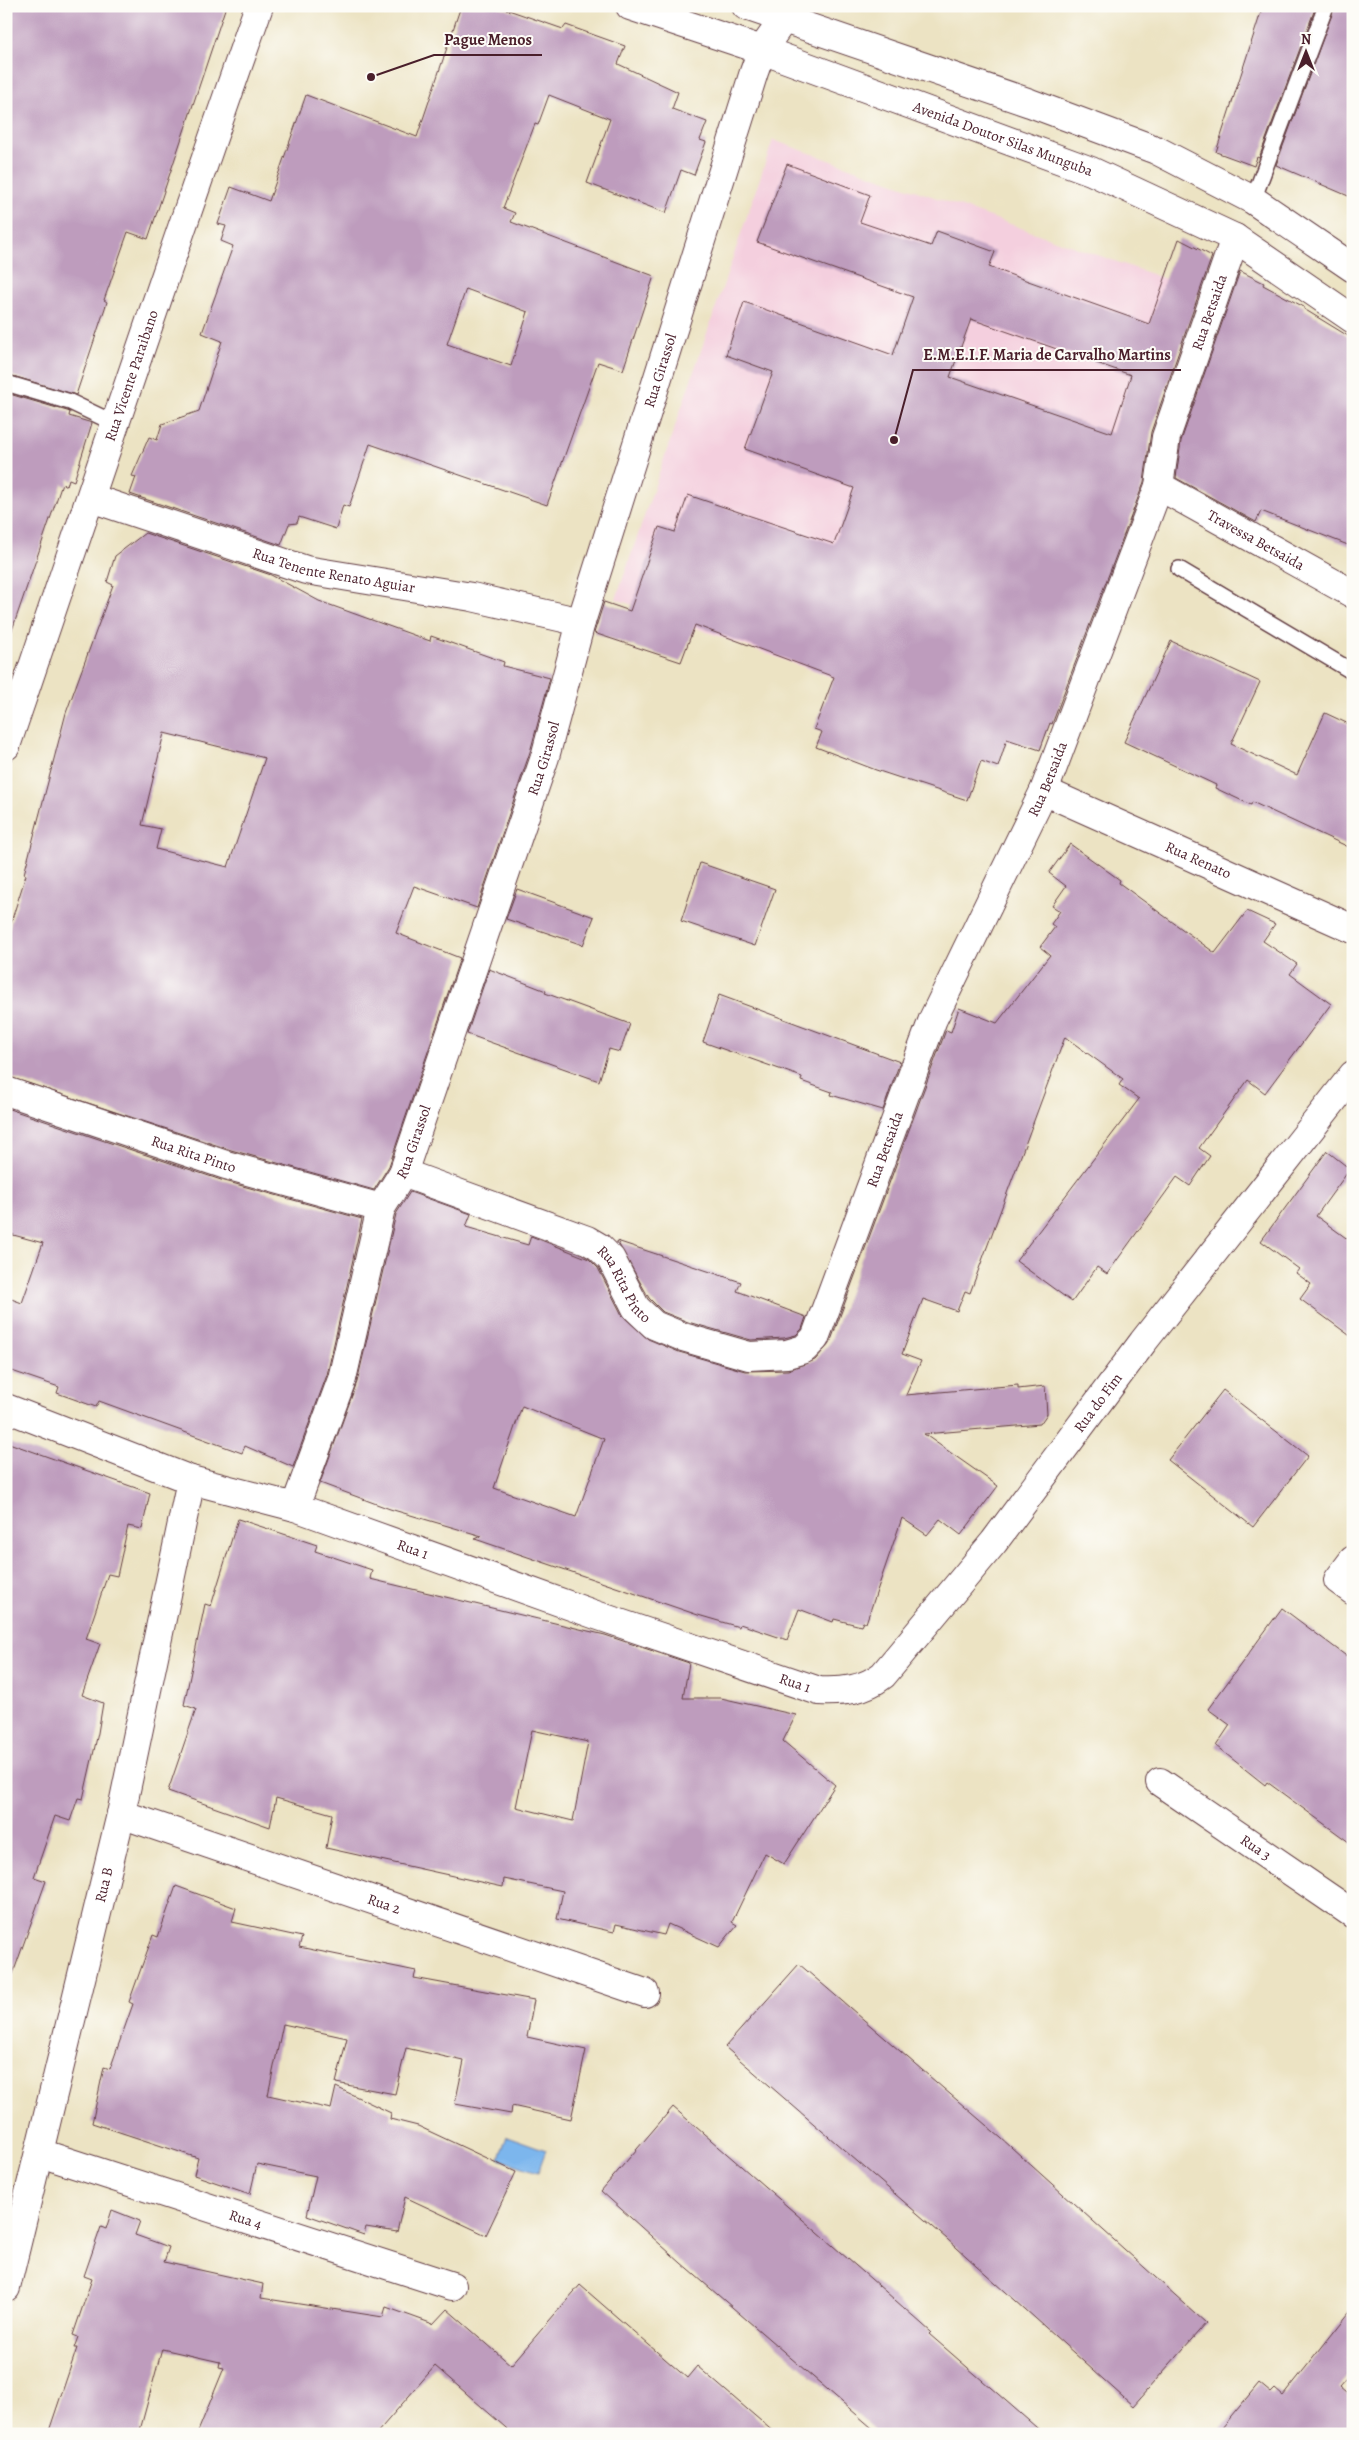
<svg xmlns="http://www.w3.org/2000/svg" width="1359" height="2440" font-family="Alegreya,serif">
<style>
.built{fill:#f4cfde}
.water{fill:#7bb6ed;stroke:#626a8c}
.building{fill:#be9cbd;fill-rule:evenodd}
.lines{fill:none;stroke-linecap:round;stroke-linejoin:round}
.service-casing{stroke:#623c42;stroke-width:18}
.minor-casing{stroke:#623c42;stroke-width:30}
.primary-casing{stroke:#623c42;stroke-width:30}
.service{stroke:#fff;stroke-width:15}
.minor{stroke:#fff;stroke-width:28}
.primary{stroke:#fff;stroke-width:28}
.labels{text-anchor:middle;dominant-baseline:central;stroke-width:4;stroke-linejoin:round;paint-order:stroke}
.street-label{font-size:15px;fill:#4a1f2b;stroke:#fdfcf7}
.leader{fill:none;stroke:#4a1f2b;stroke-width:2}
.callout-dot{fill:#4a1f2b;stroke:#fdfcf7;stroke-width:2}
.callout-label{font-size:16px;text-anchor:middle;font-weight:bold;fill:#4a1f2b;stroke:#fdfcf7;stroke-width:4;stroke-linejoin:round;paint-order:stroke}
</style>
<rect width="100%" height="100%" fill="#fdfcf7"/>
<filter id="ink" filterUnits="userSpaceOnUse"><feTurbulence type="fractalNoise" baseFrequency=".02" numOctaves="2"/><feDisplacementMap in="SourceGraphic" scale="10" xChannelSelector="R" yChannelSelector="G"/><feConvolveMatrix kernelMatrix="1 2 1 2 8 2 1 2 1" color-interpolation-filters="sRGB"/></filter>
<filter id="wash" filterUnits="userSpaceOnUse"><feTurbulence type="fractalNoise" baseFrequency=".0096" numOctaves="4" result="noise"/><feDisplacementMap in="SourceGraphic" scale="20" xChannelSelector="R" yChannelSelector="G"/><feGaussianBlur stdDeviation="1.12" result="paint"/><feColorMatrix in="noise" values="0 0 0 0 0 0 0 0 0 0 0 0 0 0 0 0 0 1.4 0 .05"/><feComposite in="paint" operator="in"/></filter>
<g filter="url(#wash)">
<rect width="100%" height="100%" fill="#ece3c3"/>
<path class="built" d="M 773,140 L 1171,281 L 1015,744 L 616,599 Z"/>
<path class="water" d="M 507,2136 L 546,2150 L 538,2172 L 499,2159 Z"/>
<g id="blocks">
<g class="building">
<path d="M 6,6 L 226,6 L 148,239 L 128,232 L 104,300 L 107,302 L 76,395 L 6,374 Z"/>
<path d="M 461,6 L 497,6 L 563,29 L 566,25 L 625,46 L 618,64 L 678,92 L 672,109 L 707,122 L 700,140 L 706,142 L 694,175 L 681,170 L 666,213 L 587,183 L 610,119 L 549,95 L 538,125 L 535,124 L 503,208 L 515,213 L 511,222 L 654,276 L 623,370 L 598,362 L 547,505 L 370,444 L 349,507 L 343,505 L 336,529 L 299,517 L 297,523 L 289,524 L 281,545 L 130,494 L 136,477 L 132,476 L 149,437 L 157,440 L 162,424 L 199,411 L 222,341 L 202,333 L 233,246 L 221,241 L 226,226 L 218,224 L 231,187 L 269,201 L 306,95 L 417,137 ZM 466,289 L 528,312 L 511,366 L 447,344 Z"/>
<path d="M 1263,6 L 1316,6 L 1259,158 L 1257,157 L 1254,166 L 1216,152 Z"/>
<path d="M 1335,6 L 1353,6 L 1353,198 L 1276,165 Z"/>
<path d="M 787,164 L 870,195 L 860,222 L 931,246 L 937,231 L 995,252 L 989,267 L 1149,324 L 1179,239 L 1212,256 L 1151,432 L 1144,482 L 1052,724 L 1050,723 L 1040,750 L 1007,739 L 998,767 L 981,761 L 967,800 L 876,770 L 816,747 L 822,732 L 814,729 L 834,677 L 695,625 L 681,662 L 594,633 L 604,602 L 630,611 L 659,527 L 675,532 L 688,495 L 834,544 L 854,488 L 745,449 L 773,372 L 726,355 L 744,302 L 893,355 L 913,297 L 757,242 ZM 971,319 L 1131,375 L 1112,433 L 950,377 Z"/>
<path d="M 1240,271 L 1264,283 L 1263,285 L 1304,307 L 1304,309 L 1353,339 L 1353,547 L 1261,511 L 1256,522 L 1176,478 L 1181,441 Z"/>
<path d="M 6,393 L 67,411 L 70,412 L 69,416 L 92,423 L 74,481 L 69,479 L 67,486 L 62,484 L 11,633 L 6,632 Z"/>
<path d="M 145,533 L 271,575 L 319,601 L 430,641 L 431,636 L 504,662 L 503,666 L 550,678 L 530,752 L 477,908 L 414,886 L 396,933 L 460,958 L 389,1166 L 374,1190 L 231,1150 L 6,1076 L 6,938 L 26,875 L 24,874 L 66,713 L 113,585 L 107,582 L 115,556 ZM 164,733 L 265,758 L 228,867 L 156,849 L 161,829 L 142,825 Z"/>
<path d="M 1171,641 L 1260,682 L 1231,744 L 1297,775 L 1325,713 L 1353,726 L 1353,849 L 1252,802 L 1251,805 L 1215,788 L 1216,785 L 1124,742 Z"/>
<path d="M 1070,844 L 1120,880 L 1119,883 L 1215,953 L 1247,911 L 1275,924 L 1263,941 L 1297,964 L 1290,974 L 1331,1004 L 1265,1093 L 1248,1080 L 1199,1148 L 1210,1156 L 1190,1186 L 1177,1177 L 1107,1274 L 1097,1267 L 1072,1302 L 1016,1261 L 1139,1099 L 1119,1085 L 1123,1079 L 1065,1037 L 970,1293 L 965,1291 L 957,1311 L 923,1299 L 902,1354 L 921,1361 L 906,1395 L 1018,1385 L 1018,1389 L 1045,1386 L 1047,1414 L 1040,1424 L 924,1434 L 998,1486 L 961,1535 L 940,1519 L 927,1535 L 902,1518 L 866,1623 L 863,1622 L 861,1626 L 834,1619 L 833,1622 L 799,1609 L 787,1640 L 740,1624 L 739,1627 L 698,1615 L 475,1539 L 482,1536 L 390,1509 L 320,1483 L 357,1382 L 396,1214 L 410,1192 L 471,1214 L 466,1227 L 528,1245 L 531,1236 L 589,1259 L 598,1268 L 622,1315 L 648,1339 L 679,1352 L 745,1371 L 788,1370 L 815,1360 L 830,1343 L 946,1030 L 951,1032 L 959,1008 L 997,1023 L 1050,955 L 1040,947 L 1055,927 L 1051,924 L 1060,911 L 1052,906 L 1066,886 L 1049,873 ZM 522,1406 L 604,1439 L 576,1517 L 494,1488 Z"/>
<path d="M 700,863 L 775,889 L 755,946 L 681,921 Z"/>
<path d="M 517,889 L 594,917 L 583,945 L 506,919 Z"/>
<path d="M 489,969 L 546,991 L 545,993 L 630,1024 L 620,1052 L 609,1049 L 599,1081 L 467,1034 Z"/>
<path d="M 719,995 L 900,1062 L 883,1110 L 831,1095 L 832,1092 L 801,1081 L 802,1077 L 703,1042 Z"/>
<path d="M 6,1108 L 221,1180 L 362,1219 L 327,1375 L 293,1467 L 245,1446 L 242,1453 L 99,1401 L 96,1407 L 57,1393 L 59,1387 L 6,1369 L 6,1297 L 22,1303 L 43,1243 L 6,1233 Z"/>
<path d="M 1327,1151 L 1350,1169 L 1316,1216 L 1353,1243 L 1353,1338 L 1300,1299 L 1311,1284 L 1296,1273 L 1299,1269 L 1261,1241 Z"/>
<path d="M 617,1241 L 741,1282 L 737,1291 L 806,1317 L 802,1329 L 796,1335 L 784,1338 L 751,1340 L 688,1322 L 663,1312 L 649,1298 Z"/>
<path d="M 1223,1390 L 1308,1456 L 1253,1527 L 1168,1460 Z"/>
<path d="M 6,1442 L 150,1493 L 142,1529 L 128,1526 L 117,1576 L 108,1574 L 86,1639 L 100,1644 L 82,1695 L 103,1703 L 98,1733 L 83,1799 L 78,1798 L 70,1821 L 55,1816 L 34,1877 L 46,1881 L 10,1982 L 6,1981 Z"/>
<path d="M 238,1519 L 317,1545 L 315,1551 L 372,1570 L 370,1579 L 605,1635 L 689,1663 L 683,1698 L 721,1698 L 796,1715 L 783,1741 L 835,1785 L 784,1864 L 765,1853 L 732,1922 L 737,1925 L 719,1947 L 668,1924 L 664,1935 L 616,1924 L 614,1932 L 557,1919 L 563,1891 L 504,1879 L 503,1887 L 326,1848 L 332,1814 L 276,1798 L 270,1827 L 168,1791 L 196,1709 L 184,1705 L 205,1604 L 211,1606 ZM 532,1730 L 588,1742 L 573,1821 L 516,1807 Z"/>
<path d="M 1282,1608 L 1353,1661 L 1353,1845 L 1267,1782 L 1265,1785 L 1216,1746 L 1230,1725 L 1208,1709 Z"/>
<path d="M 176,1886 L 236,1908 L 232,1922 L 302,1937 L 299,1947 L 416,1971 L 414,1978 L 534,2000 L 527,2037 L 586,2050 L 571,2119 L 512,2106 L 511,2114 L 455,2104 L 464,2061 L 406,2048 L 395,2094 L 336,2083 L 347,2038 L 283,2024 L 268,2095 L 331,2109 L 336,2087 L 391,2113 L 390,2119 L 418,2126 L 516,2172 L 486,2235 L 405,2197 L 397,2232 L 366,2227 L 364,2235 L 307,2215 L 316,2176 L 257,2164 L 250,2194 L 194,2175 L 198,2158 L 92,2123 L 104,2067 L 110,2069 L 133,2004 L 129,2002 L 153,1935 L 158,1937 Z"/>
<path d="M 799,1964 L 1001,2138 L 1206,2323 L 1133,2406 L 947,2239 L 725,2047 Z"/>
<path d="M 673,2107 L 886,2292 L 931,2332 L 929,2334 L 1044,2434 L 879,2434 L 681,2263 L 601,2191 Z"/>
<path d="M 112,2210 L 140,2221 L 135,2235 L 169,2247 L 164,2262 L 263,2284 L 261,2298 L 383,2317 L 386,2307 L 433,2324 L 447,2309 L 511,2365 L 580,2285 L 687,2378 L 697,2366 L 776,2434 L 513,2434 L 435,2366 L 376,2434 L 197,2434 L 224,2368 L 219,2367 L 220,2362 L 162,2349 L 139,2434 L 48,2434 L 77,2348 L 74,2348 L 78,2337 L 73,2335 L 92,2279 L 84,2276 L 101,2227 L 106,2229 Z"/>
<path d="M 1353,2308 L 1353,2371 L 1339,2387 L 1353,2399 L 1353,2434 L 1217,2434 L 1259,2383 L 1271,2393 L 1275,2389 L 1283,2396 Z"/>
</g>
</g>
</g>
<g filter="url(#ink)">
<use href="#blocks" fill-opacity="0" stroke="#623c42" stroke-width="1"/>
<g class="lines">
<g class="service-casing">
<g id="service">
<path d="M 1253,200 L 1326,6"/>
<path d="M 6,383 L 70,402 L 114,423"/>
<path d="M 1179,569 L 1353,672"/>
</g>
</g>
<g class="minor-casing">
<g id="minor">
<path id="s1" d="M 1159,486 L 1353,594"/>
<path id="s2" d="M 91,498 L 306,570 L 472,597 L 581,622"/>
<path id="s3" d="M 6,746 C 90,499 172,252 259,6"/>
<path id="s4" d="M 1044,791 L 1353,929"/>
<path id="s5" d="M 6,1091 L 226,1165 L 381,1208"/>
<path id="s6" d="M 403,1173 L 587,1240 L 599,1247 L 611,1259 L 636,1308 L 654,1325 L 683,1337 L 749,1356 L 787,1354 L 804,1349 L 815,1338 L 933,1019 L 1044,791 L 1159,486 L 1166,437 L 1235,238"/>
<path id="s7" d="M 6,1408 L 191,1480 L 295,1507 L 596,1615 L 819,1691 C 843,1692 864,1690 883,1675 L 994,1542 L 1143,1342 L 1353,1075"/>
<path id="s8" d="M 295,1507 L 342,1379 L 381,1208 L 403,1173 L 545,757 L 581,622 L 754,72 L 762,50 L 783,20 L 787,6"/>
<path d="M 1353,1560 L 1338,1580 L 1353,1591"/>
<path id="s9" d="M 1160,1782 L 1353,1914"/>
<path id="s10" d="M 121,1814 L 645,1993"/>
<path id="s11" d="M 40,2153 L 452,2286"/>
<path id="s12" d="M 6,2288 L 121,1814 L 191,1480"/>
</g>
</g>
<g class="primary-casing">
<g id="primary">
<path id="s13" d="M 630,6 L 762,50 L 1091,171 L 1235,238 L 1353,319"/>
<path d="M 746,6 L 1030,103 L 1156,150 L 1253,200 L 1353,268"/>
</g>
</g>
<use href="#service" class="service"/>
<use href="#minor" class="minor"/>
<use href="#primary" class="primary"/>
</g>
</g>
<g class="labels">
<g class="street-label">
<text stroke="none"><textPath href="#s13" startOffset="396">Avenida Doutor Silas Munguba</textPath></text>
<text stroke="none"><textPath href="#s6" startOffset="1579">Rua Betsaida</textPath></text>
<text stroke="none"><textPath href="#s8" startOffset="1196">Rua Girassol</textPath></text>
<text stroke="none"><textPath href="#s3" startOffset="391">Rua Vicente Paraibano</textPath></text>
<text stroke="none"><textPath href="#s1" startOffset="111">Travessa Betsaida</textPath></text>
<text stroke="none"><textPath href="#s2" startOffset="254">Rua Tenente Renato Aguiar</textPath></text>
<text stroke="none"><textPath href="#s8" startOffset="791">Rua Girassol</textPath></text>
<text stroke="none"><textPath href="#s6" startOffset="1084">Rua Betsaida</textPath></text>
<text stroke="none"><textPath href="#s4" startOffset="169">Rua Renato</textPath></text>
<text stroke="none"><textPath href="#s8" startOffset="386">Rua Girassol</textPath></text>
<text stroke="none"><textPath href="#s6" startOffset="679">Rua Betsaida</textPath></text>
<text stroke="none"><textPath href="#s5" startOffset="198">Rua Rita Pinto</textPath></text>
<text stroke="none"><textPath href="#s6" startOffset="255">Rua Rita Pinto</textPath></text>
<text stroke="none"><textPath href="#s7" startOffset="1276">Rua do Fim</textPath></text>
<text stroke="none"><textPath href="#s7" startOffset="431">Rua 1</textPath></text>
<text stroke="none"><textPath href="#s7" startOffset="836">Rua 1</textPath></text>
<text stroke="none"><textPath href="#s9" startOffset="116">Rua 3</textPath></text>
<text stroke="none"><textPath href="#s12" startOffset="415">Rua B</textPath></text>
<text stroke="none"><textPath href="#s10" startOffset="278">Rua 2</textPath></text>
<text stroke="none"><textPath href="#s11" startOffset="216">Rua 4</textPath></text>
</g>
</g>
<path class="leader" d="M371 77L434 55H542M894 440L913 370H1181"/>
<g class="callout-dot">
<circle cx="371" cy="77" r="5"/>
<circle cx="894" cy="440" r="5"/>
</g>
<g class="callout-label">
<text x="488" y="45">Pague Menos</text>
<text x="1047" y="360">E.M.E.I.F. Maria de Carvalho Martins</text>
</g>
<rect width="1359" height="2440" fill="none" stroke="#fdfcf7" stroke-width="25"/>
<g transform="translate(1306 52)" stroke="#fdfcf7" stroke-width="4" paint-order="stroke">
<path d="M0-4L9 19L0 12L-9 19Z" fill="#4a1f2b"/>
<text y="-8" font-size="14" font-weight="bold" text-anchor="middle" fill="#4a1f2b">N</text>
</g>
</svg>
